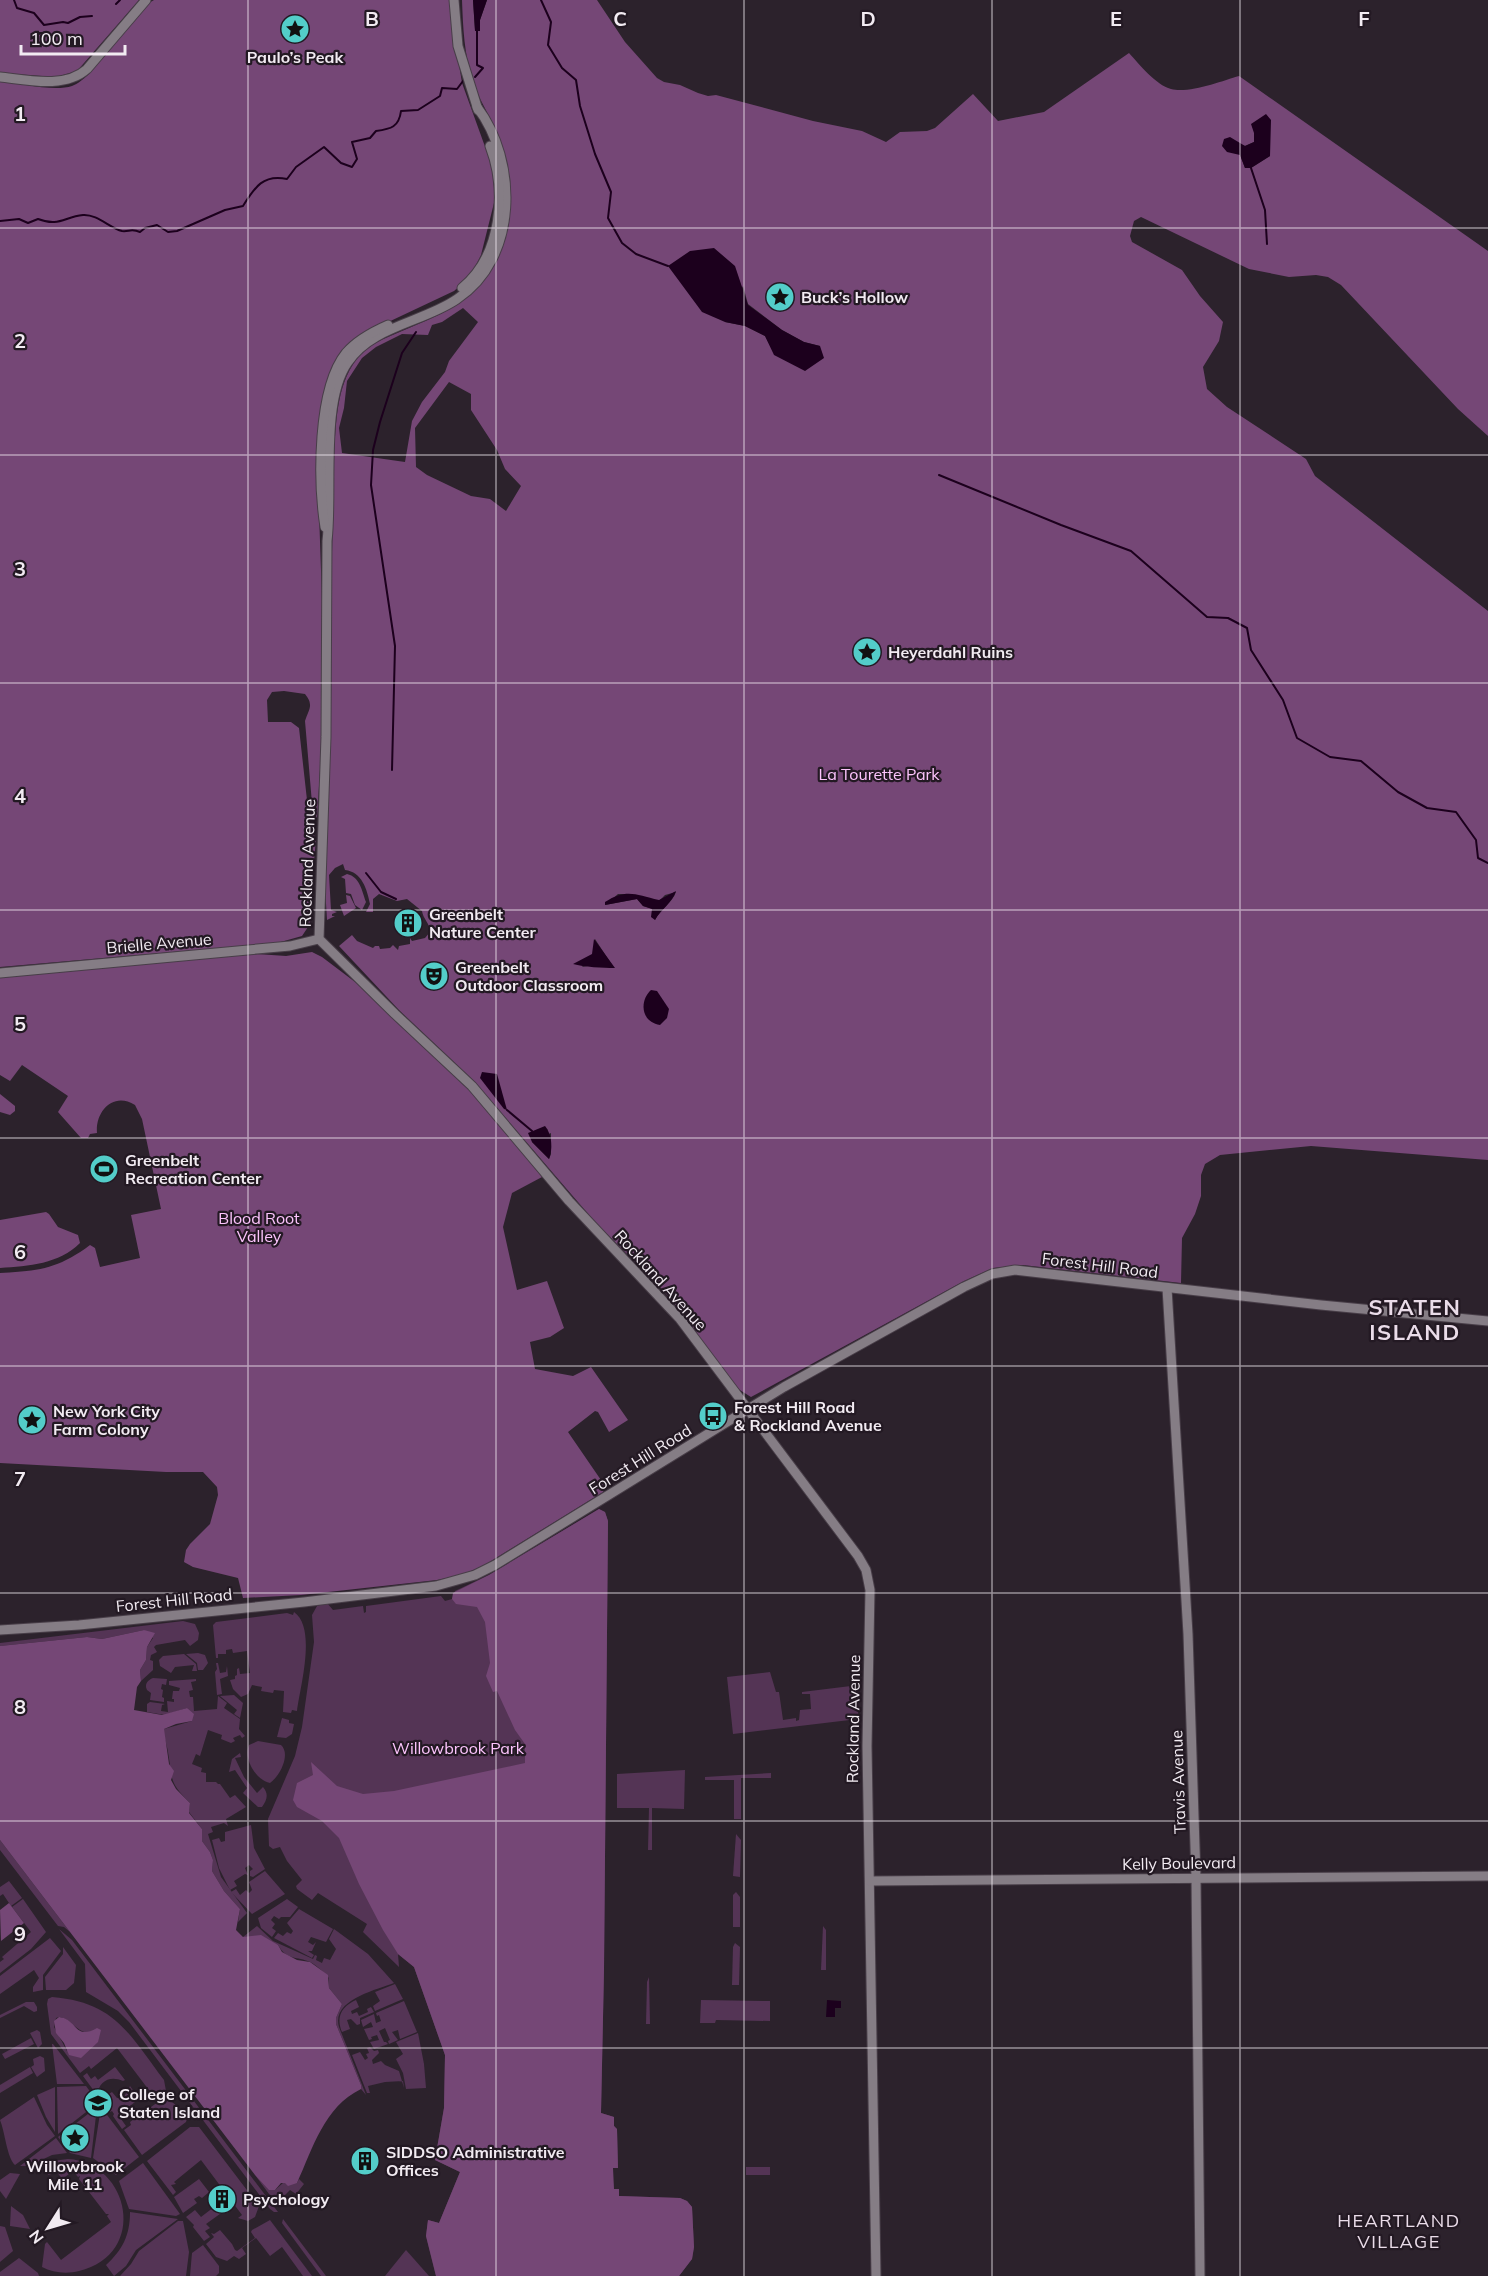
<svg xmlns="http://www.w3.org/2000/svg" width="1488" height="2276" font-family="Mulish,sans-serif">
<style>
.green{fill:#543455;fill-rule:evenodd}
.forest{fill:#754776;fill-rule:evenodd}
.water{fill:#1c001d}
.lines{fill:none;stroke-linecap:round;stroke-linejoin:round}
.stream{stroke:#1c001d;stroke-width:2}
.secondary-casing{stroke:#483e48;stroke-width:11}
.secondary{stroke:#857d85;stroke-width:9}
.grid{fill:none;stroke:#f2ebf2;stroke-width:1.5;stroke-opacity:0.55}
.labels{text-anchor:middle;dominant-baseline:central;stroke-width:4.5;stroke-linejoin:round;paint-order:stroke}
.poi-label{font-size:16px;font-weight:bold;fill:#f2ebf2;stroke:#231923;text-anchor:start}
.park-label{font-size:16px;fill:#fdc4fd;stroke:#231923}
.street-label{font-size:16px;fill:#f2ebf2;stroke:#231923}
.neighbourhood-label{font-size:18px;letter-spacing:1.5px;fill:#eadce9;stroke:#231923}
.district-label{font-size:22px;font-weight:bold;letter-spacing:1.5px;fill:#eadce9;stroke:#231923}
.grid-label{font-size:20px;text-anchor:middle;font-weight:bold;fill:#f2ebf2;stroke:#231923;stroke-width:4.5;stroke-linejoin:round;paint-order:stroke}
</style>
<rect width="100%" height="100%" fill="#2c222c"/>
<g class="green">
<path d="M 599,1509 L 605,1512 L 608,1521 L 604,1970 L 601,2113 L 614,2117 L 614,2126 L 617,2129 L 618,2168 L 613,2168 L 613,2189 L 619,2189 L 619,2196 L 680,2198 L 687,2201 L 692,2207 L 694,2247 L 692,2259 L 679,2276 L 436,2276 L 426,2236 L 428,2220 L 439,2223 L 460,2172 L 435,2160 L 444,2108 L 445,2055 L 414,1967 L 398,1954 L 399,1967 L 363,1932 L 367,1924 L 318,1893 L 312,1900 L 297,1889 L 296,1886 L 302,1880 L 287,1861 L 280,1847 L 273,1849 L 269,1846 L 268,1819 L 295,1756 L 302,1727 L 314,1642 L 312,1615 L 317,1606 L 327,1603 L 333,1610 L 363,1606 L 364,1613 L 366,1612 L 366,1606 L 441,1596 L 445,1601 L 452,1599 L 455,1591 L 489,1575 Z"/>
<path d="M 294,1612 C 317,1628 300,1687 297,1711 L 292,1710 L 291,1713 L 283,1712 L 284,1691 L 274,1690 L 273,1693 L 261,1691 L 262,1687 L 252,1685 L 248,1694 L 241,1697 L 233,1689 L 230,1680 L 235,1679 L 235,1676 L 237,1675 L 237,1669 L 239,1668 L 240,1674 L 250,1673 L 247,1651 L 233,1653 L 232,1649 L 226,1650 L 226,1654 L 218,1654 L 218,1658 L 216,1658 L 213,1625 L 216,1622 L 287,1613 L 293,1615 Z"/>
<path d="M 183,1621 L 195,1624 L 199,1633 L 198,1640 L 190,1646 L 185,1640 L 156,1645 L 154,1647 L 157,1652 L 151,1655 L 150,1660 L 153,1661 L 153,1670 L 141,1681 L 140,1670 L 146,1660 L 147,1647 L 153,1638 L 144,1630 L 102,1639 L 87,1637 L 0,1646 L 0,1643 Z"/>
<path d="M 198,1653 L 205,1655 L 208,1663 L 203,1670 L 198,1670 L 197,1663 L 186,1654 Z"/>
<path d="M 184,1654 L 196,1664 L 197,1671 L 192,1671 L 194,1665 L 175,1667 L 171,1673 L 160,1666 L 159,1660 L 163,1656 Z"/>
<path d="M 216,1663 L 218,1663 L 220,1673 L 226,1672 L 227,1666 L 228,1676 L 220,1679 L 222,1694 L 217,1695 L 215,1672 L 217,1669 Z"/>
<path d="M 770,1672 L 776,1692 L 779,1692 L 783,1720 L 796,1718 L 796,1721 L 799,1720 L 800,1710 L 811,1709 L 810,1694 L 802,1694 L 802,1692 L 859,1685 L 858,1719 L 733,1734 L 727,1677 Z"/>
<path d="M 153,1678 L 167,1679 L 166,1685 L 162,1684 L 161,1689 L 163,1690 L 162,1697 L 164,1698 L 164,1702 L 150,1700 L 151,1693 L 147,1690 C 144,1684 148,1680 153,1678 Z"/>
<path d="M 196,1679 L 196,1681 L 191,1682 L 193,1690 L 189,1691 L 190,1697 L 193,1697 L 194,1711 L 217,1709 L 218,1696 L 227,1703 L 224,1708 L 240,1719 L 239,1729 L 245,1736 L 242,1738 L 240,1735 L 233,1738 L 235,1741 L 231,1743 L 221,1739 L 222,1735 L 208,1730 L 200,1756 L 196,1754 L 192,1764 L 202,1768 L 201,1772 L 206,1773 L 206,1782 L 216,1782 L 218,1784 L 220,1784 L 230,1798 L 235,1795 L 246,1807 L 226,1819 L 228,1826 L 224,1823 L 211,1827 L 213,1832 L 208,1834 L 221,1877 L 247,1913 L 238,1922 L 240,1909 L 224,1891 L 212,1871 L 213,1860 L 210,1852 L 202,1841 L 202,1829 L 189,1812 L 190,1803 C 168,1781 173,1780 168,1752 C 167,1744 163,1737 164,1729 L 192,1721 L 187,1708 L 165,1715 L 147,1712 L 147,1704 L 150,1702 L 165,1704 L 162,1705 L 161,1711 L 168,1712 L 167,1701 L 174,1702 L 174,1699 L 172,1699 L 173,1691 L 179,1691 L 180,1688 L 169,1685 L 169,1681 Z"/>
<path d="M 234,1695 L 243,1703 L 240,1718 L 234,1714 L 237,1710 L 220,1696 Z"/>
<path d="M 282,1718 L 289,1720 L 289,1723 L 294,1724 L 292,1734 L 286,1738 L 277,1737 Z"/>
<path d="M 258,1741 L 281,1745 C 291,1754 280,1776 270,1783 C 256,1780 243,1759 249,1745 Z"/>
<path d="M 240,1753 L 241,1757 L 235,1758 L 244,1777 L 257,1793 L 263,1787 C 269,1794 267,1800 262,1807 L 258,1807 L 243,1793 L 247,1788 L 235,1770 L 229,1772 L 232,1759 Z"/>
<path d="M 685,1770 L 684,1809 L 652,1808 L 652,1850 L 648,1850 L 649,1808 L 617,1808 L 617,1774 Z"/>
<path d="M 771,1773 L 771,1778 L 741,1778 L 741,1819 L 734,1819 L 734,1780 L 705,1780 L 705,1777 Z"/>
<path d="M 251,1825 L 254,1848 L 265,1869 L 253,1877 L 250,1876 L 250,1871 L 253,1869 L 249,1865 L 245,1868 L 248,1875 L 245,1874 L 234,1881 L 237,1886 L 230,1890 L 219,1868 L 212,1840 L 219,1838 L 221,1842 L 225,1841 L 225,1832 Z"/>
<path d="M 736,1834 L 741,1840 L 740,1877 L 733,1876 Z"/>
<path d="M 0,1840 L 70,1932 L 64,1927 L 58,1926 L 0,1850 Z"/>
<path d="M 265,1871 L 285,1894 L 252,1914 L 231,1892 L 236,1889 L 240,1895 L 246,1890 L 249,1893 L 252,1890 L 249,1882 Z"/>
<path d="M 9,1881 L 22,1898 L 11,1906 L 3,1894 L 0,1896 L 0,1887 Z"/>
<path d="M 736,1892 L 740,1897 L 740,1927 L 733,1927 L 733,1895 Z"/>
<path d="M 23,1899 L 46,1932 L 31,1949 L 0,1973 L 0,1962 L 4,1959 L 2,1957 L 31,1932 L 12,1907 Z"/>
<path d="M 287,1899 L 298,1907 L 290,1917 L 281,1917 L 279,1919 L 274,1916 L 271,1920 L 275,1924 L 272,1928 L 276,1931 L 272,1937 L 261,1928 L 258,1918 Z"/>
<path d="M 299,1909 L 333,1929 L 326,1942 L 311,1937 L 308,1942 L 313,1945 L 316,1942 L 312,1951 L 308,1951 L 314,1955 L 312,1958 L 274,1938 L 278,1933 L 283,1936 L 287,1932 L 291,1934 L 293,1931 L 287,1923 Z"/>
<path d="M 257,1926 L 273,1941 L 313,1959 L 315,1955 L 317,1956 L 316,1960 L 322,1963 L 324,1958 L 330,1960 L 336,1949 L 329,1939 L 334,1929 L 368,1954 L 394,1983 C 376,1990 331,2000 339,2027 L 366,2095 L 361,2089 L 361,2085 L 336,2024 L 336,2018 L 342,2004 L 329,1988 L 329,1978 C 325,1973 316,1965 310,1962 C 297,1956 287,1961 278,1945 L 243,1937 Z"/>
<path d="M 823,1926 L 826,1930 L 826,1970 L 821,1970 Z"/>
<path d="M 59,1929 L 72,1940 L 278,2212 L 274,2212 L 270,2209 L 129,2022 L 118,2011 L 86,1992 L 85,1964 Z"/>
<path d="M 50,1938 L 61,1951 L 43,1975 L 43,1990 L 33,1992 L 33,1987 L 39,1978 L 34,1970 L 0,1994 L 0,1976 Z"/>
<path d="M 735,1943 L 740,1947 L 739,1985 L 732,1985 L 733,1947 Z"/>
<path d="M 63,1947 L 76,1965 L 74,1983 L 66,1990 L 46,1990 L 45,1977 L 63,1954 Z"/>
<path d="M 649,1977 L 650,2024 L 646,2024 L 647,1982 Z"/>
<path d="M 395,1984 L 403,1999 L 375,2011 L 373,2006 L 380,2001 L 375,1992 Z"/>
<path d="M 52,1997 C 115,2002 129,2034 164,2080 L 166,2091 L 173,2101 L 172,2102 L 188,2115 L 186,2122 L 142,2155 L 124,2130 L 131,2125 L 130,2122 L 158,2102 L 117,2048 L 91,2069 L 89,2066 L 80,2073 L 51,2034 L 47,2004 L 48,1999 ZM 59,2017 C 71,2018 75,2031 88,2033 L 67,2051 L 54,2027 L 56,2018 Z"/>
<path d="M 356,2000 L 359,2007 L 351,2011 L 352,2014 L 357,2012 L 359,2016 L 368,2012 L 367,2009 L 371,2007 L 374,2012 L 360,2018 L 360,2024 L 357,2025 L 351,2019 L 347,2020 L 350,2029 L 342,2032 C 336,2017 341,2007 356,2000 Z"/>
<path d="M 701,2000 L 770,2001 L 770,2021 L 716,2020 L 715,2023 L 700,2023 Z"/>
<path d="M 404,2001 L 417,2032 L 400,2039 L 398,2030 L 392,2032 L 398,2040 L 389,2044 L 388,2041 L 390,2040 L 385,2028 L 379,2031 L 384,2042 L 386,2042 L 388,2044 L 374,2049 L 370,2042 L 379,2040 L 377,2035 L 371,2037 L 372,2039 L 369,2040 L 364,2029 L 373,2027 L 371,2022 L 363,2027 L 361,2020 L 374,2014 L 376,2023 L 381,2021 L 379,2015 L 377,2016 L 376,2013 Z"/>
<path d="M 26,2002 L 34,2002 L 37,2007 L 37,2011 L 34,2012 L 24,2006 L 0,2018 L 0,2015 Z"/>
<path d="M 37,2030 L 40,2032 L 42,2044 L 38,2048 L 30,2033 Z"/>
<path d="M 418,2033 L 424,2064 L 426,2088 L 406,2089 L 403,2073 L 396,2059 L 403,2054 L 396,2042 Z"/>
<path d="M 31,2038 L 34,2044 L 5,2059 L 2,2054 Z"/>
<path d="M 52,2044 L 53,2044 L 84,2084 L 57,2084 Z"/>
<path d="M 370,2047 L 374,2051 L 378,2050 L 379,2053 L 372,2060 L 373,2064 L 381,2061 L 385,2065 L 399,2071 L 404,2088 L 403,2081 L 385,2082 L 368,2086 L 370,2093 L 367,2093 L 352,2055 L 360,2052 L 365,2060 L 368,2058 L 366,2054 L 369,2053 L 367,2048 Z"/>
<path d="M 40,2056 L 44,2058 L 45,2071 L 37,2077 L 31,2067 L 34,2065 L 33,2059 Z"/>
<path d="M 30,2067 L 33,2073 L 0,2093 L 0,2085 Z"/>
<path d="M 115,2067 L 125,2080 L 123,2081 C 110,2075 99,2081 97,2095 L 83,2076 L 87,2073 L 91,2079 L 95,2076 L 98,2080 Z"/>
<path d="M 86,2086 L 97,2101 L 95,2105 L 58,2134 L 57,2087 Z"/>
<path d="M 130,2086 L 139,2099 L 122,2112 L 125,2117 L 121,2119 L 126,2126 L 122,2129 L 113,2116 L 114,2114 L 112,2111 L 110,2112 L 105,2104 L 110,2101 L 109,2094 L 112,2092 L 117,2098 L 124,2097 Z"/>
<path d="M 55,2087 L 55,2132 L 46,2117 L 37,2095 Z"/>
<path d="M 34,2097 L 47,2125 L 55,2136 L 15,2165 C 7,2158 5,2132 0,2120 Z"/>
<path d="M 97,2107 L 91,2158 L 70,2153 L 58,2137 L 64,2132 L 74,2139 L 74,2135 L 66,2131 Z"/>
<path d="M 101,2107 L 139,2157 L 116,2175 L 93,2158 Z"/>
<path d="M 190,2127 L 199,2127 L 259,2206 L 255,2217 L 248,2221 L 238,2218 L 242,2215 L 201,2160 L 174,2182 L 176,2184 L 171,2185 L 176,2192 L 173,2195 L 147,2161 Z"/>
<path d="M 56,2138 L 67,2153 L 52,2155 L 29,2166 L 20,2166 Z"/>
<path d="M 68,2159 C 130,2163 149,2254 79,2271 C 67,2274 53,2273 42,2267 L 45,2244 L 47,2242 L 61,2260 L 111,2222 L 107,2216 L 109,2214 L 106,2214 L 79,2179 L 80,2176 L 78,2177 L 73,2171 L 62,2179 L 57,2172 L 49,2175 L 40,2168 L 52,2161 Z"/>
<path d="M 143,2163 L 180,2214 L 176,2216 L 129,2209 L 119,2181 Z"/>
<rect x="746" y="2167" width="24" height="8"/>
<path d="M 10,2173 L 20,2174 L 6,2199 L 0,2191 L 0,2180 Z"/>
<path d="M 255,2175 L 275,2190 L 283,2183 L 297,2183 L 299,2179 L 304,2184 L 296,2194 L 290,2190 L 284,2196 L 272,2198 Z"/>
<path d="M 199,2179 L 209,2192 L 202,2198 L 199,2196 L 194,2199 L 197,2203 L 183,2213 L 174,2197 Z"/>
<path d="M 214,2198 L 224,2211 L 206,2224 L 210,2228 L 205,2231 L 210,2237 L 204,2241 L 193,2227 L 194,2225 L 186,2217 L 195,2210 L 201,2217 L 214,2207 L 210,2201 Z"/>
<path d="M 11,2206 L 23,2215 L 30,2229 L 10,2226 Z"/>
<path d="M 130,2212 L 178,2219 L 136,2250 L 126,2266 L 114,2276 L 106,2265 C 122,2250 130,2236 130,2212 Z"/>
<path d="M 283,2219 L 326,2276 L 321,2276 L 282,2223 Z"/>
<path d="M 270,2220 L 312,2276 L 303,2276 L 282,2247 L 270,2256 L 256,2238 L 242,2248 L 246,2254 L 239,2259 L 234,2256 L 227,2261 L 216,2257 L 206,2244 L 214,2237 L 211,2233 L 214,2234 L 220,2230 L 232,2244 L 235,2250 L 237,2251 L 255,2238 L 251,2232 L 252,2230 Z"/>
<path d="M 178,2221 L 183,2221 L 189,2252 L 186,2276 L 120,2276 L 131,2264 L 139,2251 Z"/>
<path d="M 0,2226 L 5,2227 L 13,2251 L 0,2262 Z"/>
<path d="M 203,2245 L 219,2266 L 219,2273 L 216,2276 L 190,2276 L 192,2253 Z"/>
<path d="M 406,2250 L 429,2276 L 385,2276 Z"/>
<path d="M 19,2258 L 38,2273 L 39,2276 L 0,2276 L 0,2272 Z"/>
</g>
<g class="forest">
<path d="M 0,0 L 139,0 L 77,71 L 56,77 L 0,73 Z"/>
<path d="M 154,0 L 452,0 L 452,20 L 462,83 L 492,166 L 495,199 L 481,255 L 470,277 L 454,291 L 365,333 L 343,354 L 318,483 L 323,628 L 321,754 L 317,818 L 313,815 L 305,721 C 309,709 314,705 305,694 L 284,691 L 272,692 L 267,700 L 268,722 L 291,722 L 299,728 L 310,827 L 316,839 L 311,895 L 310,924 L 302,936 L 277,943 L 0,967 L 0,81 C 19,83 54,92 72,86 C 78,84 83,79 88,75 L 147,4 Z"/>
<path d="M 462,0 L 473,0 L 475,30 L 479,31 L 480,20 L 487,0 L 597,0 L 625,42 L 657,78 L 664,82 L 680,85 L 698,93 L 708,96 L 716,95 L 813,121 L 862,131 L 886,142 L 900,132 L 927,131 L 935,128 L 973,94 L 998,121 L 1044,112 L 1129,53 C 1139,64 1156,85 1171,89 C 1188,94 1222,81 1239,76 L 1488,251 L 1488,436 L 1458,409 L 1341,285 L 1328,277 L 1316,275 L 1289,277 L 1249,269 L 1141,217 L 1134,221 L 1130,236 L 1132,242 L 1182,270 L 1200,296 L 1223,322 L 1219,341 L 1203,367 L 1207,389 L 1227,407 L 1306,459 L 1315,476 L 1488,611 L 1488,1160 L 1311,1146 L 1220,1155 L 1205,1164 L 1201,1175 L 1201,1196 L 1195,1214 L 1182,1238 L 1181,1283 L 1023,1265 L 993,1268 L 964,1281 L 751,1397 L 735,1387 L 683,1314 L 663,1290 L 596,1223 L 473,1080 L 399,1010 L 339,946 L 352,935 L 357,941 L 373,948 L 375,946 L 379,946 L 380,949 L 390,948 L 393,945 L 398,950 L 399,946 L 410,944 L 410,938 L 412,941 L 425,938 L 430,932 C 430,923 423,919 422,911 L 407,899 L 397,901 L 379,894 L 373,899 L 373,912 L 366,912 L 370,904 C 367,889 362,872 345,870 L 343,864 L 335,868 L 329,875 L 331,910 L 337,912 L 332,914 L 332,916 L 335,916 L 327,920 L 325,887 L 334,456 C 336,424 336,387 356,360 C 367,345 385,338 402,331 C 450,311 483,298 501,246 C 503,237 508,228 509,220 C 513,184 504,150 490,118 C 484,106 477,94 473,81 C 464,55 463,27 462,0 ZM 1254,133 L 1270,156 L 1251,168 L 1245,168 L 1240,155 L 1240,144 L 1245,146 L 1254,142 ZM 743,286 L 748,304 L 782,330 L 804,342 L 820,346 L 775,355 L 765,336 L 745,326 L 725,322 ZM 463,308 L 478,322 L 449,361 L 445,372 L 422,402 L 412,421 L 405,462 L 342,453 L 339,428 L 344,408 L 347,381 L 362,358 L 376,347 L 402,334 L 428,335 L 432,325 L 442,322 ZM 449,382 L 471,394 L 471,410 L 497,450 L 505,469 L 521,486 L 506,511 L 490,499 L 471,496 L 427,475 L 416,467 L 415,428 ZM 676,892 C 672,903 661,909 655,920 L 653,909 L 643,906 L 637,899 L 605,905 L 618,894 L 628,894 L 659,901 L 665,895 ZM 595,939 L 614,968 L 594,965 L 582,967 L 593,954 ZM 551,1133 L 551,1154 L 549,1159 L 532,1142 Z"/>
<path d="M 347,874 C 360,877 362,891 366,902 L 362,910 L 355,905 L 351,894 L 346,893 L 345,879 L 341,877 Z"/>
<path d="M 346,895 L 350,896 L 356,908 L 344,916 L 340,905 L 347,903 Z"/>
<path d="M 312,952 L 322,957 L 367,991 L 482,1103 L 542,1177 L 512,1193 L 503,1227 L 517,1290 L 547,1281 L 564,1328 L 550,1337 L 530,1342 L 535,1369 L 573,1376 L 591,1367 L 628,1420 L 609,1432 L 598,1412 L 595,1411 L 568,1432 L 603,1483 L 605,1488 L 603,1492 L 483,1566 L 461,1575 L 437,1580 L 301,1595 L 243,1598 L 238,1578 L 193,1567 L 184,1562 L 186,1550 L 190,1544 L 210,1524 L 218,1495 L 217,1487 L 203,1472 L 166,1472 L 0,1463 L 0,1273 C 38,1271 58,1269 90,1245 L 95,1248 L 100,1267 L 140,1258 L 131,1215 L 161,1209 L 142,1119 L 135,1105 C 113,1091 95,1112 97,1133 L 90,1134 L 88,1138 L 81,1138 L 58,1112 L 68,1096 L 22,1065 L 10,1081 L 0,1075 L 0,977 L 257,954 L 286,956 Z"/>
<path d="M 0,1094 L 15,1106 L 15,1111 L 10,1115 L 0,1112 Z"/>
<path d="M 46,1212 L 49,1214 L 58,1227 L 78,1235 L 80,1243 C 59,1264 29,1266 0,1268 L 0,1220 Z"/>
<path d="M 599,1509 L 605,1512 L 608,1521 L 604,1970 L 601,2113 L 614,2117 L 614,2126 L 617,2129 L 618,2168 L 613,2168 L 614,2189 L 619,2189 L 619,2196 L 680,2198 L 687,2201 L 692,2207 L 694,2247 L 692,2259 L 679,2276 L 436,2276 L 426,2236 L 428,2220 L 439,2223 L 460,2172 L 435,2160 L 444,2108 L 445,2055 L 414,1967 L 398,1954 L 383,1930 L 359,1884 L 339,1838 L 322,1821 L 297,1807 L 293,1800 L 297,1783 L 313,1775 L 311,1762 L 337,1786 L 363,1794 L 394,1791 L 525,1763 L 525,1744 L 515,1730 L 497,1691 L 493,1692 L 486,1676 L 490,1663 L 485,1622 L 477,1607 L 456,1604 L 452,1599 L 453,1593 L 489,1575 Z"/>
<path d="M 144,1630 L 155,1633 L 147,1647 L 146,1660 L 140,1670 L 141,1681 L 137,1687 L 134,1710 L 162,1715 L 187,1708 L 194,1714 L 192,1721 L 176,1724 L 164,1729 L 169,1764 L 174,1771 L 171,1780 L 176,1789 L 190,1803 L 189,1813 L 202,1829 L 202,1841 L 210,1852 L 213,1860 L 212,1871 L 224,1891 L 240,1909 L 236,1930 L 243,1937 L 261,1935 L 278,1945 L 282,1952 L 297,1960 L 310,1962 L 328,1975 L 329,1988 L 342,2004 L 336,2018 L 336,2024 L 361,2085 L 361,2089 C 324,2107 313,2148 297,2183 L 288,2186 L 285,2183 L 281,2183 L 275,2190 L 269,2190 L 255,2175 L 0,1840 L 0,1646 L 87,1637 L 102,1639 Z"/>
<path d="M 9,1903 L 24,1923 L 1,1941 L 0,1910 Z"/>
<path d="M 59,2017 C 78,2019 74,2041 97,2028 L 101,2030 L 98,2042 L 81,2058 L 69,2055 L 64,2043 L 56,2033 L 54,2021 Z"/>
</g>
<g class="water">
<path d="M 473,0 L 487,0 L 480,20 L 480,31 L 475,31 Z"/>
<path d="M 1266,114 L 1271,120 L 1270,156 L 1251,168 L 1245,168 L 1240,155 L 1227,152 L 1222,146 L 1224,139 L 1230,137 L 1245,146 L 1254,142 L 1254,133 L 1251,124 Z"/>
<path d="M 714,248 L 735,266 L 748,305 L 782,330 L 804,342 L 820,346 L 824,358 L 805,371 L 774,355 L 765,336 L 745,326 L 725,322 L 702,312 L 668,266 L 690,251 Z"/>
<path d="M 676,891 C 672,903 661,909 655,920 L 651,917 L 652,909 L 643,906 L 637,899 L 605,905 L 605,902 C 627,888 636,895 659,900 Z"/>
<path d="M 594,939 L 615,968 C 603,968 584,967 573,964 L 592,954 Z"/>
<path d="M 651,990 L 657,991 L 669,1009 L 667,1018 L 660,1025 C 641,1022 639,1001 651,990 Z"/>
<path d="M 482,1072 L 497,1074 L 507,1110 L 504,1109 L 480,1078 Z"/>
<path d="M 545,1126 C 552,1134 553,1149 549,1159 L 532,1142 L 528,1133 Z"/>
<path d="M 827,2000 L 841,2001 L 841,2008 L 835,2008 L 835,2017 L 826,2017 Z"/>
</g>
<g class="lines">
<g class="stream">
<path d="M 14,0 L 17,8 L 34,13 L 44,25 L 63,22 L 68,23 L 80,17 L 92,16"/>
<path d="M 541,0 L 551,22 L 548,45 L 562,68 L 576,80 L 580,106 L 595,154 L 611,192 L 608,218 L 622,243 L 636,254 L 668,266"/>
<path d="M 116,4 L 120,0"/>
<path d="M 475,77 L 483,68 L 477,65 L 477,31"/>
<path d="M 1251,168 L 1265,210 L 1267,244"/>
<path d="M 0,221 L 19,219 L 28,223 L 38,219 C 59,227 64,217 83,215 C 97,214 110,228 122,231 C 129,232 131,228 140,232 L 145,228 L 157,225 L 168,232 L 177,231 L 225,210 L 243,206 C 255,187 263,174 287,179 L 296,167 L 324,147 L 341,163 L 352,167 L 357,159 L 352,142 L 370,138 L 376,131 C 391,129 399,127 401,111 L 418,110 L 440,96 L 442,88 L 457,89 L 463,81"/>
<path d="M 939,475 L 1061,525 L 1131,551 L 1207,617 L 1228,618 L 1247,628 L 1251,650 L 1283,700 L 1297,738 L 1330,757 L 1361,761 L 1398,792 L 1427,808 L 1456,812 L 1476,840 L 1478,858 L 1488,863"/>
<path d="M 392,770 L 395,646 L 371,485 L 373,450 L 380,422 L 402,353 L 416,332"/>
<path d="M 366,873 L 381,892 L 396,899"/>
<path d="M 507,1110 L 532,1131"/>
</g>
<g class="secondary-casing">
<g id="secondary">
<path d="M 454,0 L 458,46 L 478,110"/>
<path d="M 0,77 C 27,80 65,89 87,69 L 146,0"/>
<path d="M 477,107 C 518,161 519,258 457,299 C 424,322 372,326 348,362 C 320,401 333,492 327,541 L 326,737 L 319,939 L 395,1014 L 472,1086 L 569,1201 L 680,1319 L 858,1556 L 866,1570 L 870,1590 L 867,1746 L 876,2276"/>
<path d="M 462,288 C 502,255 507,191 490,146"/>
<path d="M 325,527 C 318,482 317,389 346,353 C 357,340 372,332 388,325"/>
<path d="M 0,973 L 290,946 L 319,939"/>
<path d="M 1167,1288 L 1188,1634 L 1196,1877 L 1200,2276"/>
<path d="M 0,1630 L 79,1625 L 304,1602 L 436,1586 L 475,1575 L 495,1565 L 784,1387 L 964,1287 L 992,1274 L 1015,1270 L 1321,1305 L 1488,1321"/>
<path d="M 870,1881 L 1488,1876"/>
</g>
</g>
<use href="#secondary" class="secondary"/>
</g>
<path class="grid" d="M 248,0 L 248,2276M 496,0 L 496,2276M 744,0 L 744,2276M 992,0 L 992,2276M 1240,0 L 1240,2276M 0,228 L 1488,228M 0,455 L 1488,455M 0,683 L 1488,683M 0,910 L 1488,910M 0,1138 L 1488,1138M 0,1366 L 1488,1366M 0,1593 L 1488,1593M 0,1821 L 1488,1821M 0,2048 L 1488,2048"/>
<defs>
<g id="sight-disc" transform="scale(1.5)"><circle r="9.5" fill="#53cdc9" stroke="#231923"/><path d="M0-6L1.8-2.2L6-1.7L2.9 1.2L3.7 5.4L0 3.3L-3.7 5.4L-2.9 1.2L-6-1.7L-1.8-2.2Z" fill="#111"/></g>
<g id="building-disc" transform="scale(1.5)"><circle r="9.5" fill="#53cdc9" stroke="#231923"/><path d="M-4-6H4V6H1V3H-1V6H-4ZM-2.5-4.3h1.7v1.8h-1.7ZM.8-4.3h1.7v1.8H.8ZM-2.5-1h1.7V.8h-1.7ZM.8-1h1.7V.8H.8Z" fill="#111"/></g>
<g id="theatre-disc" transform="scale(1.5)"><circle r="9.5" fill="#53cdc9" stroke="#231923"/><path d="M-5-5.5Q0-4 5-5.5V0Q5 5 0 6Q-5 5-5 0ZM-3.3-2.5H-1v1.5H-3.3ZM1-2.5H3.3v1.5H1ZM-2.8 1Q0 5.5 2.8 1Z" fill="#111"/></g>
<g id="stadium-disc" transform="scale(1.5)"><circle r="9.5" fill="#53cdc9" stroke="#231923"/><path d="M0-5a6.5 5 0 1 0 0 10a6.5 5 0 1 0 0-10ZM-3.5-1.8h7v3.6h-7Z" fill="#111"/></g>
<g id="bus-disc" transform="scale(1.5)"><circle r="9.5" fill="#53cdc9" stroke="#231923"/><path d="M-5-6H5V4H4V6H2V4H-2V6H-4V4H-5ZM-3.5-4V0h7V-4ZM-3.5 1.2v1.5H-2V1.2ZM2 1.2v1.5H3.5V1.2Z" fill="#111"/></g>
<g id="university-disc" transform="scale(1.5)"><circle r="9.5" fill="#53cdc9" stroke="#231923"/><path d="M0-5L7-2L0 1L-7-2ZM-4 1L0 2.5L4 1V4Q0 6-4 4Z" fill="#111"/></g>
</defs>
<g fill-rule="evenodd">
<use href="#sight-disc" x="295" y="29"/>
<use href="#sight-disc" x="780" y="297"/>
<use href="#sight-disc" x="867" y="652"/>
<use href="#building-disc" x="408" y="923"/>
<use href="#theatre-disc" x="434" y="976"/>
<use href="#stadium-disc" x="104" y="1169"/>
<use href="#bus-disc" x="713" y="1416"/>
<use href="#sight-disc" x="32" y="1420"/>
<use href="#university-disc" x="98" y="2103"/>
<use href="#sight-disc" x="75" y="2138"/>
<use href="#building-disc" x="365" y="2161"/>
<use href="#building-disc" x="222" y="2199"/>
</g>
<g class="labels">
<g class="poi-label">
<text x="295" y="57" text-anchor="middle">Paulo’s Peak</text>
<text x="801" y="297">Buck’s Hollow</text>
<text x="888" y="652">Heyerdahl Ruins</text>
<text x="429" y="914">Greenbelt<tspan x="429" dy="18">Nature Center</tspan></text>
<text x="455" y="967">Greenbelt<tspan x="455" dy="18">Outdoor Classroom</tspan></text>
<text x="125" y="1160">Greenbelt<tspan x="125" dy="18">Recreation Center</tspan></text>
<text x="734" y="1407">Forest Hill Road<tspan x="734" dy="18">&amp; Rockland Avenue</tspan></text>
<text x="53" y="1411">New York City<tspan x="53" dy="18">Farm Colony</tspan></text>
<text x="119" y="2094">College of<tspan x="119" dy="18">Staten Island</tspan></text>
<text x="386" y="2152">SIDDSO Administrative<tspan x="386" dy="18">Offices</tspan></text>
<text x="75" y="2166" text-anchor="middle">Willowbrook<tspan x="75" dy="18">Mile 11</tspan></text>
<text x="243" y="2199">Psychology</text>
</g>
<g class="park-label">
<text x="879" y="774">La Tourette Park</text>
<text x="259" y="1218">Blood Root<tspan x="259" dy="18">Valley</tspan></text>
<text x="458" y="1748">Willowbrook Park</text>
</g>
<g class="street-label">
<text transform="translate(307 863) rotate(-88)">Rockland Avenue</text>
<text transform="translate(159 943) rotate(-5)">Brielle Avenue</text>
<text transform="translate(1100 1265) rotate(7)">Forest Hill Road</text>
<text transform="translate(661 1280) rotate(48)">Rockland Avenue</text>
<text transform="translate(640 1459) rotate(-32)">Forest Hill Road</text>
<text transform="translate(174 1600) rotate(-6)">Forest Hill Road</text>
<text transform="translate(853 1719) rotate(-89)">Rockland Avenue</text>
<text transform="translate(1178 1782) rotate(-92)">Travis Avenue</text>
<text transform="translate(1179 1863) rotate(-1)">Kelly Boulevard</text>
</g>
<g class="neighbourhood-label">
<text x="1399" y="2220">HEARTLAND<tspan x="1399" dy="21">VILLAGE</tspan></text>
</g>
<g class="district-label">
<text x="1415" y="1307">STATEN<tspan x="1415" dy="25">ISLAND</tspan></text>
</g>
</g>
<g class="grid-label">
<text x="372" y="26">B</text>
<text x="620" y="26">C</text>
<text x="868" y="26">D</text>
<text x="1116" y="26">E</text>
<text x="1364" y="26">F</text>
<text x="20" y="121">1</text>
<text x="20" y="348">2</text>
<text x="20" y="576">3</text>
<text x="20" y="803">4</text>
<text x="20" y="1031">5</text>
<text x="20" y="1259">6</text>
<text x="20" y="1486">7</text>
<text x="20" y="1714">8</text>
<text x="20" y="1941">9</text>
</g>
<g transform="translate(48 2228) rotate(233)" stroke="#231923" stroke-width="4.5" paint-order="stroke">
<path d="M0-4.5L10 22L0 15L-10 22Z" fill="#f2ebf2"/>
<text y="-9" font-size="16" font-weight="bold" text-anchor="middle" fill="#f2ebf2">N</text>
</g>
<path d="M21 45v9h104v-9" fill="none" stroke="#f2ebf2" stroke-width="3"/>
<text x="30" y="45" font-size="18" fill="#f2ebf2" stroke="#231923" stroke-width="4.5" paint-order="stroke">100 m</text>
</svg>
